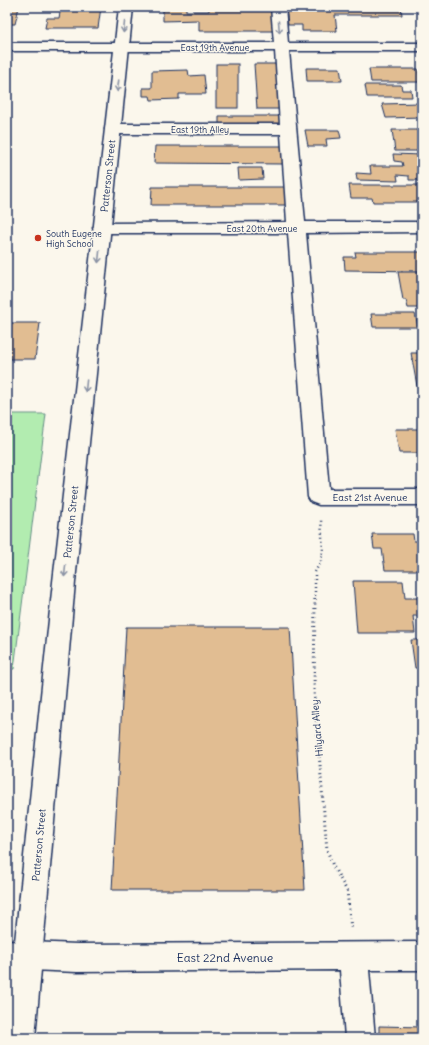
<svg xmlns="http://www.w3.org/2000/svg" width="429" height="1045" font-family="Delius,sans-serif">
<style>
.green{fill:#b2ecb0;stroke:#668e87}
.building{fill:#e1bd92;stroke:#1b2f5e}
.lines{fill:none;stroke-linecap:round;stroke-linejoin:round}
.minor-casing{stroke:#1b2f5e;stroke-width:3}
.major-casing{stroke:#1b2f5e;stroke-width:3}
.path-far1{stroke:#1b2f5e;stroke-width:2.5;stroke-dasharray:1 3;stroke-linecap:butt}
.path{stroke:#1b2f5e;stroke-width:3;stroke-dasharray:1 3.5;stroke-linecap:butt}
.minor{fill:#fbf7ec;fill-rule:evenodd}
.major{fill:#fbf7ec;fill-rule:evenodd}
.oneway{stroke:#8b93a5}
.poi-dot{fill:#c8321e;stroke:#fbf7ec;stroke-width:1.5}
.labels{text-anchor:middle;dominant-baseline:central;stroke-width:3;stroke-linejoin:round;paint-order:stroke}
.far-street-label{font-size:9px;fill:#1b2f5e;stroke:#fbf7ec}
.far-poi-label{font-size:9px;fill:#1b2f5e;stroke:#fbf7ec;text-anchor:start}
.street-label{font-size:10px;fill:#1b2f5e;stroke:#fbf7ec}
.near-street-label{font-size:12px;fill:#1b2f5e;stroke:#fbf7ec}
</style>
<rect width="100%" height="100%" fill="#fbf7ec"/>
<filter id="ink" filterUnits="userSpaceOnUse"><feTurbulence type="fractalNoise" baseFrequency=".025" numOctaves="2"/><feDisplacementMap in="SourceGraphic" scale="8" xChannelSelector="R" yChannelSelector="G"/><feConvolveMatrix kernelMatrix="1 2 1 2 8 2 1 2 1" color-interpolation-filters="sRGB"/></filter>
<g filter="url(#ink)">
<path class="green" d="M 7,414 L 46,414 L 14,669 L 7,669 Z"/>
<g class="building">
<path d="M 7,7 L 19,7 L 15,24 L 7,24 Z"/>
<path d="M 61,7 L 101,7 L 98,28 L 45,28 L 47,18 L 59,18 Z"/>
<path d="M 163,7 L 186,7 L 186,11 L 209,11 L 209,7 L 272,7 L 274,31 L 199,31 L 199,20 L 163,21 Z"/>
<path d="M 286,7 L 401,7 L 402,15 L 335,15 L 337,31 L 302,31 L 302,25 L 288,25 Z"/>
<rect x="216" y="64" width="22" height="44"/>
<path d="M 254,64 L 277,64 L 280,109 L 257,109 Z"/>
<path d="M 306,68 L 340,68 L 342,81 L 307,81 Z"/>
<path d="M 369,69 L 418,69 L 421,82 L 371,82 Z"/>
<path d="M 188,70 L 189,76 L 204,75 L 206,94 L 179,94 L 179,99 L 151,100 L 150,96 L 143,96 L 143,88 L 152,88 L 152,71 Z"/>
<path d="M 365,85 L 401,85 L 402,90 L 411,90 L 412,97 L 367,97 Z"/>
<path d="M 419,103 L 422,117 L 386,118 L 382,104 Z"/>
<path d="M 219,116 L 281,116 L 282,125 L 219,125 Z"/>
<path d="M 305,130 L 339,130 L 341,138 L 326,139 L 327,146 L 308,146 Z"/>
<path d="M 392,130 L 419,130 L 420,136 L 422,136 L 422,151 L 395,151 Z"/>
<path d="M 155,146 L 283,146 L 284,164 L 154,163 Z"/>
<path d="M 393,154 L 422,155 L 422,180 L 409,180 L 409,176 L 397,175 L 398,181 L 357,180 L 356,173 L 371,174 L 370,166 L 403,166 L 402,162 L 394,161 Z"/>
<path d="M 238,168 L 262,168 L 263,179 L 239,180 Z"/>
<path d="M 349,185 L 422,185 L 422,202 L 373,202 L 372,198 L 351,198 Z"/>
<path d="M 152,187 L 286,187 L 287,205 L 151,205 Z"/>
<path d="M 355,252 L 422,252 L 422,271 L 345,270 L 344,257 L 356,257 Z"/>
<path d="M 398,272 L 420,272 L 422,284 L 422,308 L 408,308 L 406,300 L 403,300 Z"/>
<path d="M 371,314 L 415,314 L 418,327 L 373,327 Z"/>
<path d="M 7,323 L 40,323 L 35,359 L 7,359 Z"/>
<path d="M 411,353 L 422,353 L 422,386 L 417,386 Z"/>
<path d="M 418,394 L 422,394 L 422,418 Z"/>
<path d="M 395,429 L 422,429 L 422,453 L 399,453 Z"/>
<path d="M 372,534 L 413,534 L 414,541 L 422,541 L 422,570 L 385,570 L 382,549 L 374,549 Z"/>
<path d="M 353,581 L 403,581 L 405,598 L 421,598 L 420,595 L 422,595 L 422,616 L 413,616 L 415,633 L 357,633 Z"/>
<path d="M 126,627 L 290,627 L 305,890 L 112,890 Z"/>
<path d="M 411,640 L 422,640 L 422,668 L 415,668 Z"/>
<path d="M 379,1026 L 422,1027 L 422,1038 L 379,1038 Z"/>
</g>
<g class="lines">
<g class="minor-casing">
<g id="minor">
<path d="M 271,7 L 285,7 L 288,43 L 422,43 L 422,51 L 289,51 L 305,222 L 422,222 L 422,232 L 306,233 L 329,489 L 422,489 L 422,505 L 319,505 L 311,502 L 308,497 L 288,233 L 102,233 L 96,232 L 93,228 L 96,224 L 102,223 L 287,222 L 281,134 L 113,134 L 107,132 L 105,129 L 107,126 L 113,124 L 280,124 L 275,51 L 7,51 L 7,43 L 274,43 Z"/>
<path d="M 7,941 L 77,944 L 422,942 L 422,970 L 369,970 L 375,1038 L 345,1038 L 340,970 L 77,972 L 7,969 Z"/>
</g>
</g>
<g class="major-casing">
<path id="major" d="M 119,7 L 133,7 L 75,582 L 35,1038 L 7,1038 L 7,1017 L 53,582 Z"/>
</g>
<path class="path-far1" d="M 315,600 L 315,572 L 321,561 L 323,551 L 321,520"/>
<path class="path" d="M 315,599 L 314,692 L 327,850 L 333,866 L 347,891 L 351,929"/>
<use href="#minor" class="minor"/>
<use href="#major" class="major"/>
</g>
<defs><path id="oneway-shaft" d="M-6 0H5M1.5-3L5.5 0L1.5 3" fill="none" stroke-width="1.6" stroke-linecap="round" stroke-linejoin="round"/></defs>
<g class="oneway">
<use href="#oneway-shaft" transform="translate(124 27) rotate(96)"/>
<use href="#oneway-shaft" transform="translate(279 27) rotate(85)"/>
<use href="#oneway-shaft" transform="translate(118 86) rotate(97)"/>
<use href="#oneway-shaft" transform="translate(99 257) rotate(96)"/>
<use href="#oneway-shaft" transform="translate(86 386) rotate(96)"/>
<use href="#oneway-shaft" transform="translate(65 571) rotate(96)"/>
</g>
</g>
<circle class="poi-dot" cx="38" cy="238" r="4"/>
<g class="labels">
<g class="far-street-label">
<text x="215" y="47">East 19th Avenue</text>
<text x="200" y="129">East 19th Alley</text>
<text x="262" y="228">East 20th Avenue</text>
</g>
<g class="far-poi-label">
<text x="46" y="233">South Eugene<tspan x="46" dy="10">High School</tspan></text>
</g>
<g class="street-label">
<text transform="translate(108 176) rotate(-84)">Patterson Street</text>
<text x="370" y="497">East 21st Avenue</text>
<text transform="translate(71 522) rotate(-84)">Patterson Street</text>
<text transform="translate(317 728) rotate(-95)">Hilyard Alley</text>
<text transform="translate(39 845) rotate(-85)">Patterson Street</text>
</g>
<g class="near-street-label">
<text x="225" y="957">East 22nd Avenue</text>
</g>
</g>
<rect width="429" height="1045" fill="none" stroke="#fbf7ec" stroke-width="24"/>
<rect x="12" y="12" width="405" height="1021" fill="none" stroke="#1b2f5e" stroke-width="1.5" filter="url(#ink)"/>
</svg>
